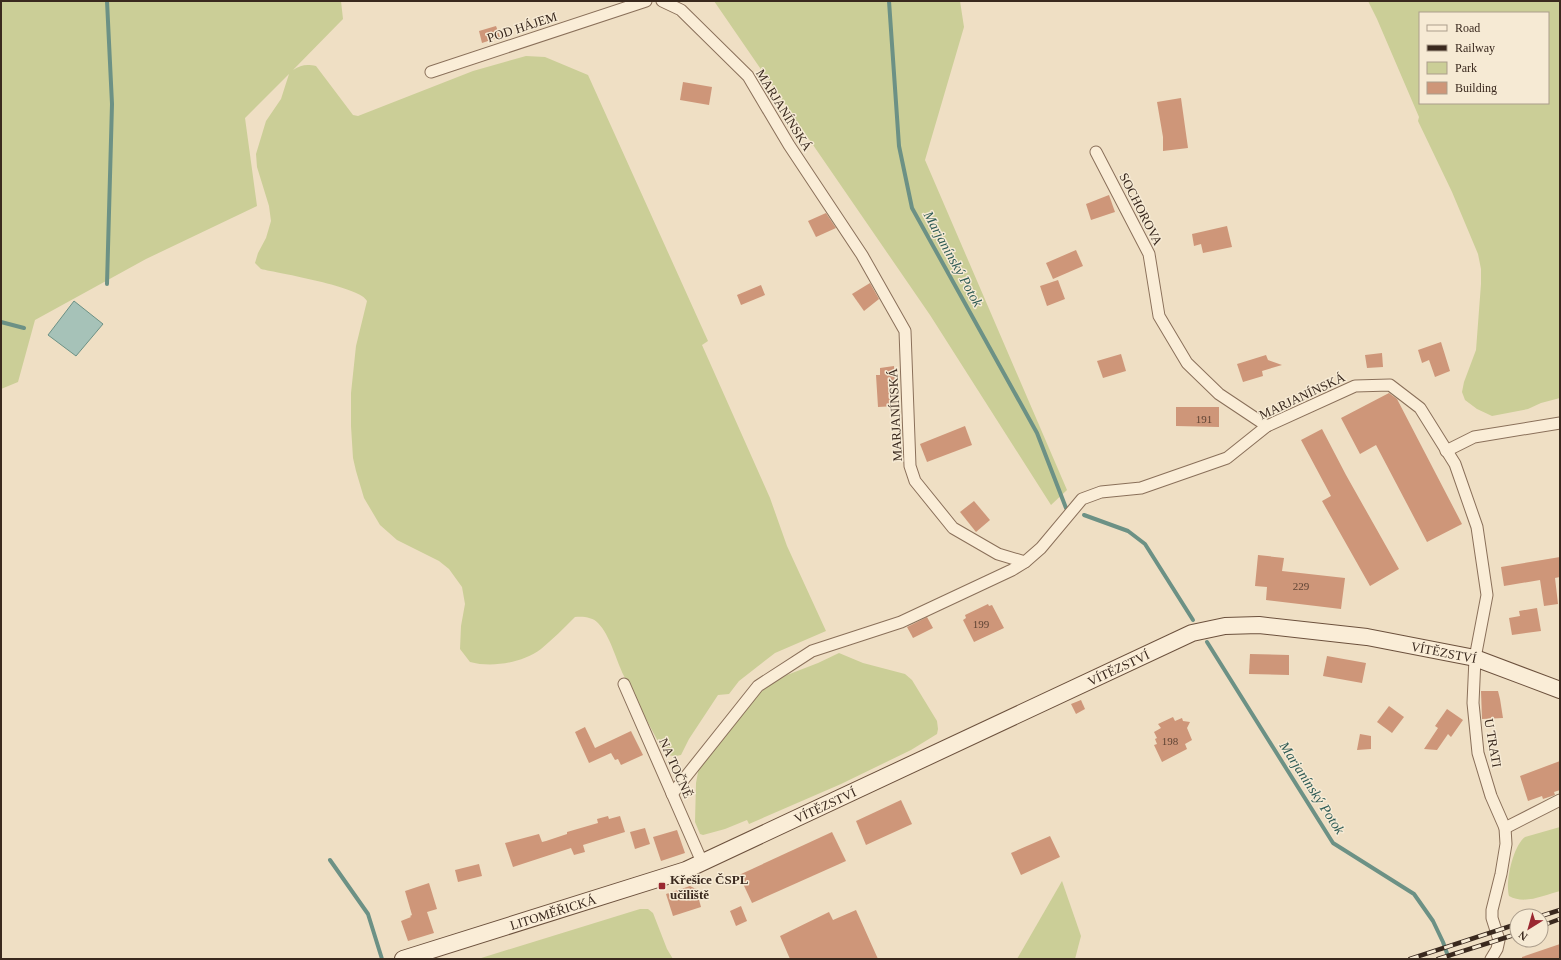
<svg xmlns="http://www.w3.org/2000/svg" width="1561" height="960" font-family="Georgia,serif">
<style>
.green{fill:#cbce97;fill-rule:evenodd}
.water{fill:#a6c2b8;stroke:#6c9185}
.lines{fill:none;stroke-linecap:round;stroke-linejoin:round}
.stream{stroke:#6c9185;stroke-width:4}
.building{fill:#ce9679}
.minor-casing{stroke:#8a705a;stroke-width:13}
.secondary-casing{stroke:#6c513d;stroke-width:18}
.minor{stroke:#faedd7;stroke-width:11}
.secondary{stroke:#faedd7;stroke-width:16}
.rail-casing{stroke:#3a291e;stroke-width:4.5}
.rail{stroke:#f6ead4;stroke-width:3;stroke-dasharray:9;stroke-linecap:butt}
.poi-dot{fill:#9a2831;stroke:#f6ead4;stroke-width:1.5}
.labels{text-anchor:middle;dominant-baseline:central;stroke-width:3;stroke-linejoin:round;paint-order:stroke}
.number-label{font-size:11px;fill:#5f4435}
.street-label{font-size:13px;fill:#3a291e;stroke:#f6ead4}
.poi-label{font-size:13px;font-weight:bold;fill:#3a291e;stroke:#f6ead4;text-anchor:start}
.water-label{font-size:14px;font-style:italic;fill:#2d5a54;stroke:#f6ead4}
</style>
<rect width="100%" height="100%" fill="#efdfc4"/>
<g class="green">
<path d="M 1,1 L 341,1 L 343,19 L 293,70 C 301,65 306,64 316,66 L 353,115 L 358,116 L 473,71 L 526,56 L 545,57 L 588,75 L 708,341 L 702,345 L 770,498 L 787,546 L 826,631 L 775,653 L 739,681 L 729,694 L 718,695 L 689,739 L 681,755 C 674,757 670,756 664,753 C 651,727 636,702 624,676 C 616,660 610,635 598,623 C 593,617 582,616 575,617 C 564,628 553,639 541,649 C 522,663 492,668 470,662 L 460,649 L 461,626 L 465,604 L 462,587 L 449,569 L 439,561 L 397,540 L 380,525 L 364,498 L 356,471 L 353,458 L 351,426 L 351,393 L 356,346 L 367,301 C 362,287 278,273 261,269 L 255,263 L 258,253 L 266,238 L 271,221 L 269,206 L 257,167 L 256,154 L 266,121 L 281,99 L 289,74 L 245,118 L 257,206 L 146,259 L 35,320 L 18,382 L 1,389 Z"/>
<path d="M 714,1 L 960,1 L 964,27 L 925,160 L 1067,490 L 1051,505 L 930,315 Z"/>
<path d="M 1368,1 L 1560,1 L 1560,398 L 1541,403 L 1528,409 L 1492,416 L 1477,409 L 1465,400 L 1462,392 L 1464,382 L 1476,350 L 1481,284 L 1481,269 L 1478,254 L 1452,192 L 1418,121 L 1419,117 L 1377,19 ZM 1420,13 L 1548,13 L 1548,103 L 1420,103 Z"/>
<path d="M 839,653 L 863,663 L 905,674 L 912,680 L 937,721 L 938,729 L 937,734 L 911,750 L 841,784 L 749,824 L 747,820 L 725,829 L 703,835 L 700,834 L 695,822 L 696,783 L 699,767 L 753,698 L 770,685 L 787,675 L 818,663 Z"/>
<path d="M 1560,827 L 1560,891 C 1544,895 1525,905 1509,896 C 1505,882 1513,846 1525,837 Z"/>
<path d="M 1062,881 L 1081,936 L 1075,959 L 1017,959 Z"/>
<path d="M 640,909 L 648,909 L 653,913 L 667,949 L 673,959 L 478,959 Z"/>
</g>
<path class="water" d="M 74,301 L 103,324 L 76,356 L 48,335 Z"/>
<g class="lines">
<g class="stream">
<path d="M 889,1 L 899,146 L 912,208 L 1037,433 L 1066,508"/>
<path d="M 107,284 L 112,104 L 107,1"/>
<path d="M 1,322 L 24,328"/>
<path d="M 1084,515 L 1128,531 L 1145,544 L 1193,620"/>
<path d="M 1207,642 L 1333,843 L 1414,894 L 1433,921 L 1443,942 L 1449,959"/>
<path d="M 330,860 L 368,914 L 382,959"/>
</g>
</g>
<g class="building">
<path d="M 496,26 L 500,37 L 482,43 L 479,31 Z"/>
<path d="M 683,82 L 712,87 L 709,105 L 680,100 Z"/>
<path d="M 1181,98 L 1188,148 L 1163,151 L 1163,137 L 1157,102 Z"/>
<path d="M 1109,195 L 1115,212 L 1091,220 L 1086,204 Z"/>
<path d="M 826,213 L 836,228 L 816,237 L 808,221 Z"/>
<path d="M 1227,226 L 1232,247 L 1203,253 L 1201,244 L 1194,246 L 1192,234 Z"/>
<path d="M 1076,250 L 1083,266 L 1053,279 L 1046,263 Z"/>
<path d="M 1058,280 L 1065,299 L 1047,306 L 1040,286 Z"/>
<path d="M 870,283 L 879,299 L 864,311 L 852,294 Z"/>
<path d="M 761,285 L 765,295 L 741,305 L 737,295 Z"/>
<path d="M 1441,342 L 1450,371 L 1435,377 L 1429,360 L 1422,363 L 1418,350 Z"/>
<path d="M 1382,353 L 1383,367 L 1367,368 L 1365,355 Z"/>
<path d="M 1121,354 L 1126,371 L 1103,378 L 1097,361 Z"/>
<path d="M 1266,355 L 1268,360 L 1282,365 L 1262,371 L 1263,376 L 1243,382 L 1237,364 Z"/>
<path d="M 894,366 L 896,406 L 878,407 L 876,375 L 880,375 L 880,368 Z"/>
<path d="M 1389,393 L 1397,399 L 1462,524 L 1427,542 L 1376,445 L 1360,454 L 1341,418 Z"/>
<path d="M 1176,407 L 1219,407 L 1219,427 L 1176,426 Z"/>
<path d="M 965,426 L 972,445 L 927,462 L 920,444 Z"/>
<path d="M 1322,429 L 1346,475 L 1399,569 L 1370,586 L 1322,501 L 1331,496 L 1301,440 Z"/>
<path d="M 974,501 L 990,520 L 976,532 L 960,512 Z"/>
<path d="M 1258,555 L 1284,558 L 1282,571 L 1345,578 L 1341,609 L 1266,600 L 1267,587 L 1255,586 Z"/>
<path d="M 1560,557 L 1560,577 L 1555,578 L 1558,604 L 1544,606 L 1540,580 L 1504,586 L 1501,567 Z"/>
<path d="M 988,604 L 989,606 L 992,605 L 1004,628 L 974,642 L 963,620 L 966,618 L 965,615 Z"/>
<path d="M 1537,608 L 1541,631 L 1512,635 L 1509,618 L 1520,616 L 1519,611 Z"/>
<path d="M 927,617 L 933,628 L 913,638 L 907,627 Z"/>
<path d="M 1250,654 L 1289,655 L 1289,675 L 1249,674 Z"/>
<path d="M 1327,656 L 1366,663 L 1362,683 L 1323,676 Z"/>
<path d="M 1481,691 L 1498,691 L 1500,699 L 1503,718 L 1482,719 Z"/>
<path d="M 1081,700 L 1085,709 L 1076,714 L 1071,704 Z"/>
<path d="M 1389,706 L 1404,717 L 1392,733 L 1377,722 Z"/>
<path d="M 1447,709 L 1463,720 L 1451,737 L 1448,734 L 1437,750 L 1424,749 L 1438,728 L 1435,726 Z"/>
<path d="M 1173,717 L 1175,721 L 1182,718 L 1183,721 L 1190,722 L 1187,728 L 1192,740 L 1185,744 L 1187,749 L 1162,762 L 1154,745 L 1157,744 L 1155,739 L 1157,738 L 1154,732 L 1161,728 L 1158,724 Z"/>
<path d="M 585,727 L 595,748 L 631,731 L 643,755 L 621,765 L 618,759 L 615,760 L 611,753 L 589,763 L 575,732 Z"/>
<path d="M 1360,734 L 1371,736 L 1371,749 L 1357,750 Z"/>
<path d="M 1560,761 L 1560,790 L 1554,792 L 1555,795 L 1543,799 L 1542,796 L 1528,801 L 1520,776 Z"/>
<path d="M 901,800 L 912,824 L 866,845 L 856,821 Z"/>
<path d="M 608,816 L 609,819 L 620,816 L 625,832 L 583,845 L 585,852 L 574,855 L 571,848 L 513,867 L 505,843 L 539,834 L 542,842 L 546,841 L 567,834 L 567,832 L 598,823 L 597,819 Z"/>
<path d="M 645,828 L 650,844 L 635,849 L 630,832 Z"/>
<path d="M 677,830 L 685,853 L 661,861 L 653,837 Z"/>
<path d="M 832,832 L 846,861 L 752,903 L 739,875 Z"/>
<path d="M 1050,836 L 1060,857 L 1021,875 L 1011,853 Z"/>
<path d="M 479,864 L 482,876 L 458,882 L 455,870 Z"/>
<path d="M 429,883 L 437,909 L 427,912 L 434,933 L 408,941 L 401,921 L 411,917 L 410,916 L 412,915 L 405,891 Z"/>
<path d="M 690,886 L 696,889 L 701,907 L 673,916 L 666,894 Z"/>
<path d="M 741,906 L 747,921 L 736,926 L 730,911 Z"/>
<path d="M 856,910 L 878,959 L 790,959 L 780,936 L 829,912 L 833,920 Z"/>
<path d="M 1560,944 L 1560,959 L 1522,959 L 1522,957 Z"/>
</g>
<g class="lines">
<g class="minor-casing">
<g id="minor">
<path d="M 662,1 L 681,10 L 748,76 L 789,145 L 862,255 L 905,331 L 910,466 L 915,481 L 953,528 L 998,554 L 1025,562"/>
<path d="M 431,72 L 646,1"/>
<path d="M 1096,152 L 1149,254 L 1159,316 L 1187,363 L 1219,394 L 1267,426"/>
<path d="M 1446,451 L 1474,437 L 1560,423"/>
<path d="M 624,684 L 702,862"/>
<path d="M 672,794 L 758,686 L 812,651 L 901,622 L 1012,570 L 1025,562 L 1041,548 L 1082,499 L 1101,492 L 1141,488 L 1227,458 L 1267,426 L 1355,386 L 1390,385 L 1420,408 L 1455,464 L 1477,527 L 1487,595 L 1475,658 L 1473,703 L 1478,753 L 1491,796 L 1505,828 L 1506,844 L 1501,874 L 1492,910 L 1492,918 L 1499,940 L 1497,949 L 1491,959"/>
<path d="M 1505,828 L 1560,800"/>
</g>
</g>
<g class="secondary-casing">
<g id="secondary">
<path id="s1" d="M 403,959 L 686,870 L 1192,633 L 1225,626 L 1259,625 L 1367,637 L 1475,658 L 1560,690"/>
</g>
</g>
<use href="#minor" class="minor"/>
<use href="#secondary" class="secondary"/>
<g class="rail-casing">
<g id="rail">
<path d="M 1541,916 L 1560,910"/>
<path d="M 1541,926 L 1560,919"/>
<path d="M 1410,959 L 1517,924"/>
<path d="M 1438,959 L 1517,934"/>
</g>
</g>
<use href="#rail" class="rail"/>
</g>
<rect class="poi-dot" x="658" y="882" width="8" height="8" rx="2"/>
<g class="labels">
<g class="number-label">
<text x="1204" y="419">191</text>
<text x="1301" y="586">229</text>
<text x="981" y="624">199</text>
<text x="1170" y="741">198</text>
</g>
<g class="street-label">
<text transform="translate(522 27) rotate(-18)">POD HÁJEM</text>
<text transform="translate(784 110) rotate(58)">MARJANÍNSKÁ</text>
<text transform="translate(1141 209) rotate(63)">SOCHOROVA</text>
<text transform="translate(1302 396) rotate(-25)">MARJANÍNSKÁ</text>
<text transform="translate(895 415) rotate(-93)">MARJANÍNSKÁ</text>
<text stroke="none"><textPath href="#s1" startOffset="1110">VÍTĚZSTVÍ</textPath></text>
<text stroke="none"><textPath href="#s1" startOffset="774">VÍTĚZSTVÍ</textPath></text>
<text transform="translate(1493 743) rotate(80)">U TRATI</text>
<text transform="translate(676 768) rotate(66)">NA TOČNĚ</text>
<text stroke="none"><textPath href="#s1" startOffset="450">VÍTĚZSTVÍ</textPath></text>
<text stroke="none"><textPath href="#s1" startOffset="157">LITOMĚŘICKÁ</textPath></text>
</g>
<g class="poi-label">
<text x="670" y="879">Křešice ČSPL<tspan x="670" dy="15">učiliště</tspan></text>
</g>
<g class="water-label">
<text transform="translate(953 259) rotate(61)">Marjanínský Potok</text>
<text transform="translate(1312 788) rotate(57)">Marjanínský Potok</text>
</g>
</g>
<rect width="1561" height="960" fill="none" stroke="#3a291e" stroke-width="4"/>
<rect x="1419" y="12" width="130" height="92" fill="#f6ead4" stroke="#ab9d8b"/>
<rect x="1427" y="25" width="20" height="6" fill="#faedd7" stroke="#ab9d8b"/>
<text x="1455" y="32" font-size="12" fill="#3a291e">Road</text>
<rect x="1427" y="45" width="20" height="6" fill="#3a291e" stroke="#ab9d8b"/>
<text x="1455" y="52" font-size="12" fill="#3a291e">Railway</text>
<rect x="1427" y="62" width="20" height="12" fill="#cbce97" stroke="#ab9d8b"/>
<text x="1455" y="72" font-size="12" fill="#3a291e">Park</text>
<rect x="1427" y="82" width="20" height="12" fill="#ce9679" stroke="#ab9d8b"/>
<text x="1455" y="92" font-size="12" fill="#3a291e">Building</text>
<g transform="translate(1529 928) rotate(217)"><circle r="19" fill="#f6ead4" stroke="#ab9d8b"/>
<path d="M0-3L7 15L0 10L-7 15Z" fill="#9a2831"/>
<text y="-6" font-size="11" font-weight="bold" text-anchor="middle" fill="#3a291e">N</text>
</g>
</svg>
